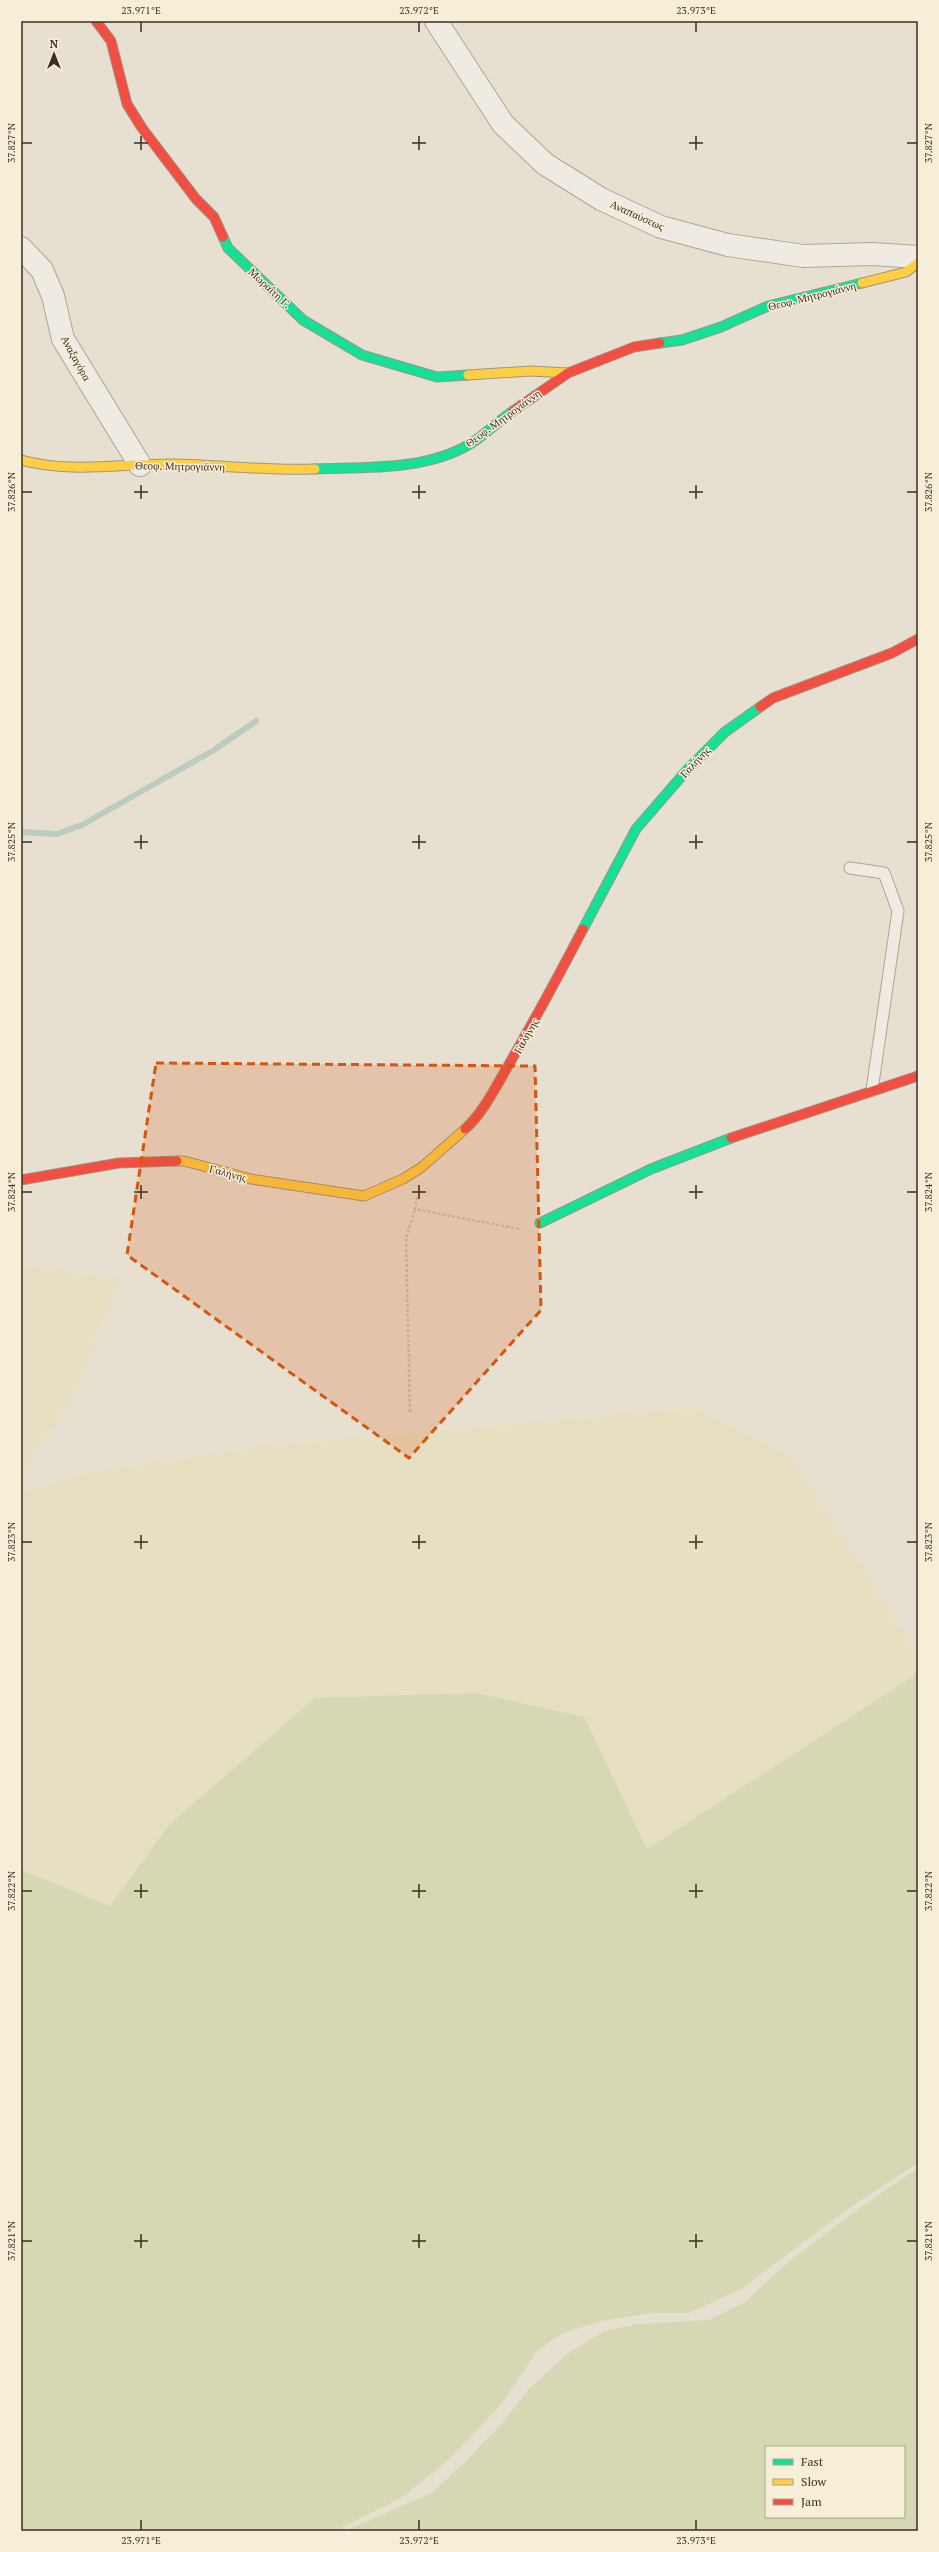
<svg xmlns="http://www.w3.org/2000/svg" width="939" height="2552" font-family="'PT Serif',serif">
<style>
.farmland{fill:#e6dfc2}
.green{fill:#d6d7b3;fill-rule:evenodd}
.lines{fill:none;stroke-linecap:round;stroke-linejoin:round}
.stream{stroke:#bcccc2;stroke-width:6}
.lane-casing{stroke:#ada599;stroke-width:13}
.street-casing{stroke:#ada599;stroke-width:24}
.fast-casing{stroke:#9c958a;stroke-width:11}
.slow-casing{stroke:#9c958a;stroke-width:11}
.jam-casing{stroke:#9c958a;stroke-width:11}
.path{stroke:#c8c2b9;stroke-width:2.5;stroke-dasharray:3 2;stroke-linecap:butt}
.lane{stroke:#efebe3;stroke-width:11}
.street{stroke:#efebe3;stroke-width:22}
.fast{stroke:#16e098;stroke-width:9}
.slow{stroke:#ffcf43;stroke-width:9}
.jam{stroke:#f24e42;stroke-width:9}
.marked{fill:#d7550e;fill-opacity:0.2;stroke:#d7550e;stroke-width:3;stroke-dasharray:8 5;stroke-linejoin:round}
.ticks{fill:none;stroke:#3d2e20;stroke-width:1.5}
.labels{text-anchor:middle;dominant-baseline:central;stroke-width:3;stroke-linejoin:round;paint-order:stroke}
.street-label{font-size:11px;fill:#3d2e20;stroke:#f7eed8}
.neatline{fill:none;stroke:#3d2e20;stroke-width:1.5}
.ticks-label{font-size:10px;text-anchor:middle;fill:#3d2e20}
</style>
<rect width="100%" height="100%" fill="#e7e0d1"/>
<g class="farmland">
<path d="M 21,1265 L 121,1279 L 68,1407 L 21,1473 Z"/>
<path d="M 694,1408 L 791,1456 L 918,1654 L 915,1675 L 647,1849 L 584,1717 L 315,1698 L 170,1824 L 110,1906 L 21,1870 L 21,1493 L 72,1475 L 262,1446 Z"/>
</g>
<g class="green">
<path d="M 918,1660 L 918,2163 L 855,2204 L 741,2289 L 689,2313 L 651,2313 L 601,2321 L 563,2333 L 537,2351 L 500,2406 L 445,2463 L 404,2496 L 335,2531 L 21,2531 L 21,1870 L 110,1906 L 170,1824 L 315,1698 L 477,1693 L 584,1717 L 647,1849 L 914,1676 Z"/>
<path d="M 918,2168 L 918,2531 L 345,2531 L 432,2493 L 467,2460 L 505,2420 L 527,2391 L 566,2355 L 604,2331 L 638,2324 L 709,2320 L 745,2302 L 788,2262 L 857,2210 ZM 766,2447 L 904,2447 L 904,2517 L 766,2517 Z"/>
</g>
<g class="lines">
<path class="stream" d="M 21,832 L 57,834 L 82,825 L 214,750 L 256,721"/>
<g class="lane-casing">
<path id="lane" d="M 850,868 L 884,873 L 898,911 L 872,1090"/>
</g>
<g class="street-casing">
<g id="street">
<path d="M 436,21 L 503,124 L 545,164 L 601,199 L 661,227 L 728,245 L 803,256 L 872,254 L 918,257"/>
<path d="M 21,248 L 42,270 L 53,296 L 63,339 L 140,465"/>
</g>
</g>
<g class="fast-casing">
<g id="fast">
<path d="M 223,237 L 228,248 L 303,320 L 362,355 L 437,377 L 468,375"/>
<path d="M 660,343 L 682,340 L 721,327 L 768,306 L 862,283"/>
<path d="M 315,469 C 365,467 425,471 470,444 C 485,435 498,421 513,411"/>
<path d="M 583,929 L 636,829 L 687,770 L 725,732 L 760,707"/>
<path d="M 540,1223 L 651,1169 L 731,1138"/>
</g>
</g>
<g class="slow-casing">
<g id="slow">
<path d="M 862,283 L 906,272 L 918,263"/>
<path d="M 468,375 L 531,371 L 568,373"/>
<path d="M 21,460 C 71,474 124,463 175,464 C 222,465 268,471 315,469"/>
<path d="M 177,1161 L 184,1161 L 251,1179 L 364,1196 L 403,1179 L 422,1167 L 465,1129"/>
</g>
</g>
<g class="jam-casing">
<g id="jam">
<path d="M 96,21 L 111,41 L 127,104 L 142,128 L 196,199 L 214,217 L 223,237"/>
<path d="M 513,411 L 568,373 L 634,347 L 660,343"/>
<path d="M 760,707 L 773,698 L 892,653 L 918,639"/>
<path d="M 465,1129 C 483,1113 495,1088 508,1066 C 534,1021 559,975 583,929"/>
<path d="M 731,1138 L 918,1076"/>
<path d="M 21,1180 L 119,1163 L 177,1161"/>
</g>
</g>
<g class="path">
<path d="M 417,1197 L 415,1209 L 519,1229"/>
<path d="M 410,1412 L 406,1238 L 415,1209"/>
</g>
<use href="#lane" class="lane"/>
<use href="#street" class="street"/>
<use href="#fast" class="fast"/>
<use href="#slow" class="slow"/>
<use href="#jam" class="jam"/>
</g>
<path class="marked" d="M 156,1063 L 535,1066 L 541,1310 L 409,1458 L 127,1255 Z"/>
<path class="ticks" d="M 141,22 L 141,32M 419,22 L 419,32M 696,22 L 696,32M 141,136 L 141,150M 419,136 L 419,150M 696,136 L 696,150M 22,143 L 32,143M 134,143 L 148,143M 412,143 L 426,143M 689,143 L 703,143M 907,143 L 917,143M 141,485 L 141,499M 419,485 L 419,499M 696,485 L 696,499M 22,492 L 32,492M 134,492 L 148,492M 412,492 L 426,492M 689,492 L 703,492M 907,492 L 917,492M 141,835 L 141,849M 419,835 L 419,849M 696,835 L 696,849M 22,842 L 32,842M 134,842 L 148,842M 412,842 L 426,842M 689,842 L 703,842M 907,842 L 917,842M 141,1185 L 141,1199M 419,1185 L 419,1199M 696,1185 L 696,1199M 22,1192 L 32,1192M 134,1192 L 148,1192M 412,1192 L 426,1192M 689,1192 L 703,1192M 907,1192 L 917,1192M 141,1535 L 141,1549M 419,1535 L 419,1549M 696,1535 L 696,1549M 22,1542 L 32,1542M 134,1542 L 148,1542M 412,1542 L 426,1542M 689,1542 L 703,1542M 907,1542 L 917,1542M 141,1884 L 141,1898M 419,1884 L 419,1898M 696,1884 L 696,1898M 22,1891 L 32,1891M 134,1891 L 148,1891M 412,1891 L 426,1891M 689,1891 L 703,1891M 907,1891 L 917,1891M 141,2234 L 141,2248M 419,2234 L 419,2248M 696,2234 L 696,2248M 22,2241 L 32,2241M 134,2241 L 148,2241M 412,2241 L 426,2241M 689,2241 L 703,2241M 907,2241 L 917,2241M 141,2520 L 141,2530M 419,2520 L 419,2530M 696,2520 L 696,2530"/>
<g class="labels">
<g class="street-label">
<text transform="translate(637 215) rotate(24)">Αναπαύσεως</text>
<text transform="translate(270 288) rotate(43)">Μωραΐτη Γ.</text>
<text transform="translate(812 296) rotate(-14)">Θεοφ. Μητρογιάννη</text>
<text transform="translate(76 358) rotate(61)">Αναξαγόρα</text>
<text transform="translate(503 418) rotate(-36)">Θεοφ. Μητρογιάννη</text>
<text transform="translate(180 466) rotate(1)">Θεοφ. Μητρογιάννη</text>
<text transform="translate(695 762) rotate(-47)">Γαλήνης</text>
<text transform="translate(526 1036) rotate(-60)">Γαλήνης</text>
<text transform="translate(228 1173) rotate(15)">Γαλήνης</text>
</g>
</g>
<rect width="939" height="2552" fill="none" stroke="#f7eed8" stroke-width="44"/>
<rect x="765" y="2446" width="140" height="72" fill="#f7eed8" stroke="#ada18e"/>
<rect x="773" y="2459" width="20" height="6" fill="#16e098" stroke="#ada18e"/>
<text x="801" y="2466" font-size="12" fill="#3d2e20">Fast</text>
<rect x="773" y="2479" width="20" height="6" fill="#ffcf43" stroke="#ada18e"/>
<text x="801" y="2486" font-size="12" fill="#3d2e20">Slow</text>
<rect x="773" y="2499" width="20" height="6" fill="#f24e42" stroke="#ada18e"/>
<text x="801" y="2506" font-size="12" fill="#3d2e20">Jam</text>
<g transform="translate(54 54)" stroke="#f7eed8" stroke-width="3" paint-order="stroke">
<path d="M0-3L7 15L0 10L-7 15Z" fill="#3d2e20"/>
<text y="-6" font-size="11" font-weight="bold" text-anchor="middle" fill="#3d2e20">N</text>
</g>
<rect x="22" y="22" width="895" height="2508" class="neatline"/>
<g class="ticks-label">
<text x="141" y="14">23.971°E</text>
<text x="419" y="14">23.972°E</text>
<text x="696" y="14">23.973°E</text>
<text transform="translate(11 143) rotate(-90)" y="4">37.827°N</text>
<text transform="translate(928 143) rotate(-90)" y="4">37.827°N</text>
<text transform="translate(11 492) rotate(-90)" y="4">37.826°N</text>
<text transform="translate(928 492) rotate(-90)" y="4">37.826°N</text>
<text transform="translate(11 842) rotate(-90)" y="4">37.825°N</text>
<text transform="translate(928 842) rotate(-90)" y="4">37.825°N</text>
<text transform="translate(11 1192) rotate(-90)" y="4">37.824°N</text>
<text transform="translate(928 1192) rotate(-90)" y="4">37.824°N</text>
<text transform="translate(11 1542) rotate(-90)" y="4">37.823°N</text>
<text transform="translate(928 1542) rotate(-90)" y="4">37.823°N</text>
<text transform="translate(11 1891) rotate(-90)" y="4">37.822°N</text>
<text transform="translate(928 1891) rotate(-90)" y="4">37.822°N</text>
<text transform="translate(11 2241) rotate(-90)" y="4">37.821°N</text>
<text transform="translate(928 2241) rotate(-90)" y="4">37.821°N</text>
<text x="141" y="2544">23.971°E</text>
<text x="419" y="2544">23.972°E</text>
<text x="696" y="2544">23.973°E</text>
</g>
</svg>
